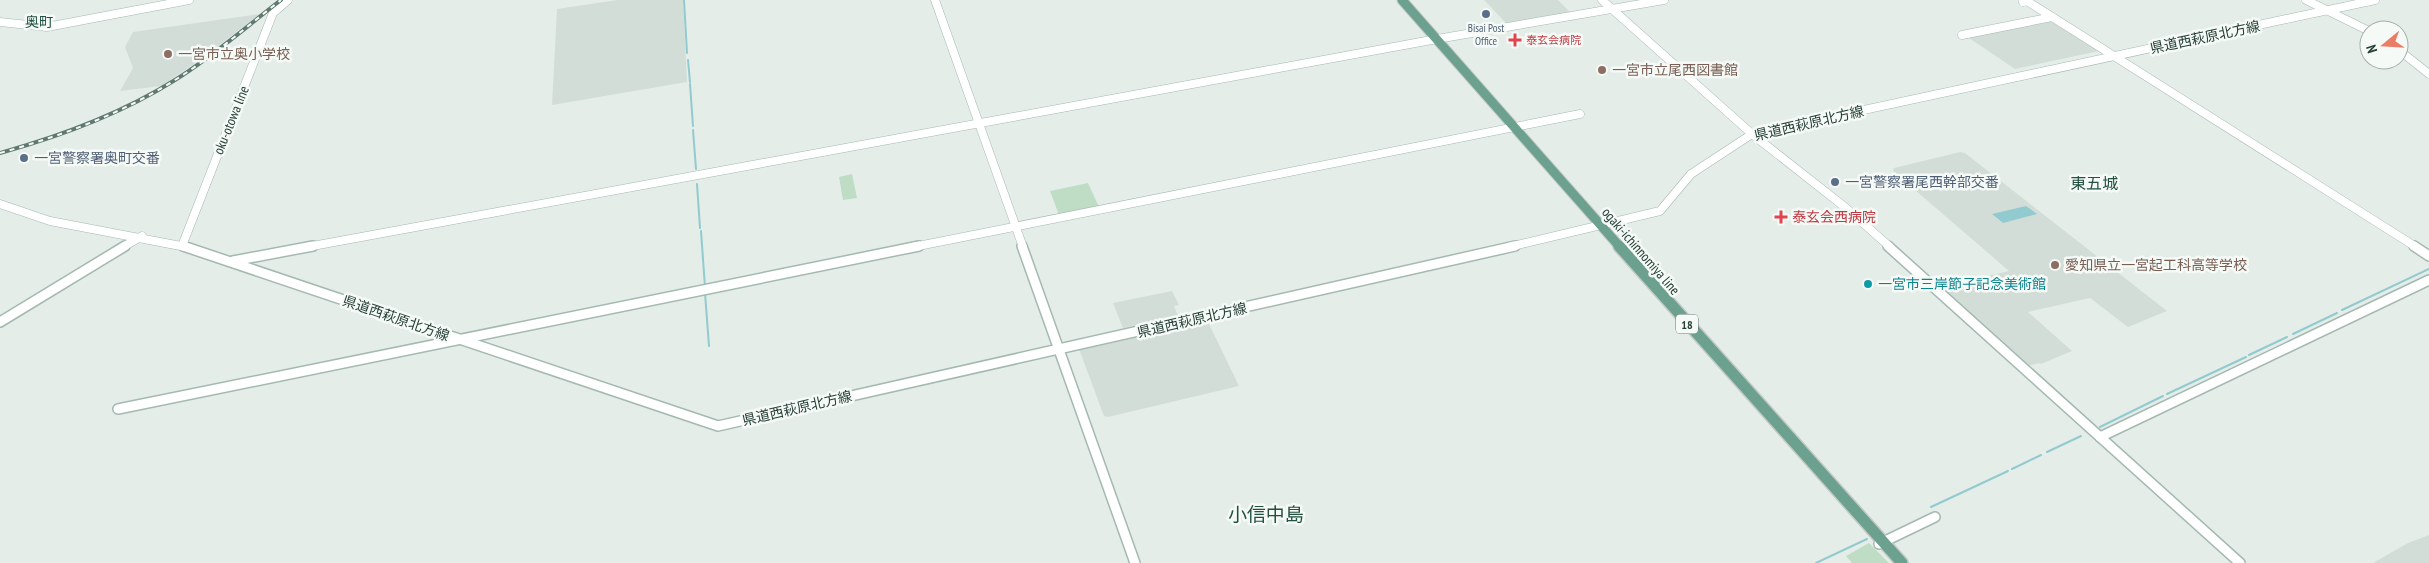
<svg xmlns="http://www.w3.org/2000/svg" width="2429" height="563" font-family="'PT Sans Narrow','Noto Sans JP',sans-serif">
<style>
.built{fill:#d3ddd8}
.green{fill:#bfddc5}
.water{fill:#91cacf}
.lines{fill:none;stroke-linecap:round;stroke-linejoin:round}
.stream{stroke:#91cacf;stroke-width:2}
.secondary-far1-casing{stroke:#a4b9b0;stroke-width:9}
.secondary-casing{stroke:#a4b9b0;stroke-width:12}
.primary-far1-casing{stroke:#c2c9c7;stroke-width:11}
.primary-casing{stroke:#c2c9c7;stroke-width:14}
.secondary-far1{stroke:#fff;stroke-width:8}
.secondary{stroke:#fff;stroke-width:9}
.primary-far1{stroke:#6ca08f;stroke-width:9}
.primary{stroke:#6ca08f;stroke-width:11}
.rail-casing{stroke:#607a71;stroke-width:4}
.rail{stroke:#f6faf7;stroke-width:2;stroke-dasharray:5;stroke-linecap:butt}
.service-dot{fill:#5c6f8a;stroke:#f6faf7;stroke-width:2}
.health-dot{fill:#e0444e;stroke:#f6faf7;stroke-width:2}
.education-dot{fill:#8d6e63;stroke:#f6faf7;stroke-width:2}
.culture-dot{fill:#0f9aa8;stroke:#f6faf7;stroke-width:2}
.labels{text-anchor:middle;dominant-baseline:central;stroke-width:5;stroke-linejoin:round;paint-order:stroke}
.far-service-label{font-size:11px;fill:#4e5e75;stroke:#f6faf7}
.far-health-label{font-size:11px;fill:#be3a42;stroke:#f6faf7;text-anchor:start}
.shield{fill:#f6faf7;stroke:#647770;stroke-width:1}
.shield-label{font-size:12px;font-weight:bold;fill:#253f36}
.far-quarter-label{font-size:14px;fill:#225041;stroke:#f6faf7}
.street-label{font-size:14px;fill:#253f36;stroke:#f6faf7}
.education-label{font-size:14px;fill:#785e54;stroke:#f6faf7;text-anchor:start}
.service-label{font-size:14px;fill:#4e5e75;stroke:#f6faf7;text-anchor:start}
.health-label{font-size:14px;fill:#be3a42;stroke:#f6faf7;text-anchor:start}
.culture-label{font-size:14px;fill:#0d838f;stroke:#f6faf7;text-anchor:start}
.quarter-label{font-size:16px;fill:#225041;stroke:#f6faf7}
.near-quarter-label{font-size:19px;fill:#225041;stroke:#f6faf7}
</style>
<rect width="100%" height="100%" fill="#e5ede9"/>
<g class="built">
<path d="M 617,0 L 683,0 L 687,82 L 552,105 L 557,9 Z"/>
<path d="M 1484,0 L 1558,0 L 1571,13 L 1507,24 Z"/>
<path d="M 260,14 L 200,60 L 161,86 L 120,91 L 133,68 L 125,47 L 133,32 Z"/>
<path d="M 2047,19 L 2099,51 L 2015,69 L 1966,36 Z"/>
<path d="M 1960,152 L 1965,153 L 2167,311 L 2128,327 L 2090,298 L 2028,312 L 2072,351 L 2041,364 L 2039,363 L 2028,366 L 1938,287 L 2009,271 L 1893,171 L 1894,168 Z"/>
<path d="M 1172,291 L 1179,305 L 1174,306 L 1178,316 L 1123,328 L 1113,303 Z"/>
<path d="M 1207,320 L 1239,386 L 1108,417 L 1104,416 L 1079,349 Z"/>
<path d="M 2429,535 L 2429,563 L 2373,563 L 2408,543 Z"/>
</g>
<g class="green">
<path d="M 852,174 L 857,198 L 843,200 L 839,177 Z"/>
<path d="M 1088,183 L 1099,207 L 1059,215 L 1050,191 Z"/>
<path d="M 1869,543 L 1889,563 L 1852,563 L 1846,556 Z"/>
</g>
<path class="water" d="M 2026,206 L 2037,214 L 2003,223 L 1992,214 Z"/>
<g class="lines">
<g class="stream">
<path d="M 684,0 L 687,53"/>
<path d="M 688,60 L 690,82"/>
<path d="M 690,84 L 693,126"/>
<path d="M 693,130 L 696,169"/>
<path d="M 697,184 L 700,228"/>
<path d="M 701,231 L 705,287"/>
<path d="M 705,293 L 709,346"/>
<path d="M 2342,310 L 2429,269"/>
<path d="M 2293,334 L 2337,313"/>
<path d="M 2249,355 L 2287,337"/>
<path d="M 2167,394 L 2246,357"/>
<path d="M 2100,427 L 2163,396"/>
<path d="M 2047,452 L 2081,436"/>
<path d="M 2012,469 L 2041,455"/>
<path d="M 1931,507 L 2008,471"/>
<path d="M 1816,563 L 1867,539"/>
</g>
<g class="secondary-far1-casing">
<g id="secondary-far1">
<path d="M 935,0 L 1023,247"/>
<path d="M 1602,0 L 1752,134 L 1846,208 L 1890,247"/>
<path d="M 2306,0 L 2369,31"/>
<path d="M 2023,2 L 2027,1 L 2416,247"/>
<path d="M 0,22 L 47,27 L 189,0"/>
<path d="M 1962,35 L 2052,17"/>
<path d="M 2399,50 L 2429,74"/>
<path d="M 0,204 L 50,221 L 186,247"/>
<path d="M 182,246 L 273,13 L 288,0"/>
<path d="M 123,247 L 142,236"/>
<path d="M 307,247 L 1437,39 L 1664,0"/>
<path d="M 913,247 L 1580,114"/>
<path d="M 1509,247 L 1660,211 L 1691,174 L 1752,134 L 2375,0"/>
</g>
</g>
<g class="secondary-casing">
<g id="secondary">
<path d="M 183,246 L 718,426 L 1515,246"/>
<path d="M 1022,246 L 1135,563"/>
<path d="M 1888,246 L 2240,563"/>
<path d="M 2414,246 L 2429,256"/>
<path d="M 233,261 L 313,246"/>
<path d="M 0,322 L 125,246"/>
<path d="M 118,409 L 919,246"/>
<path d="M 2100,437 L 2429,280"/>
<path d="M 1879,544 L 1935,517"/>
</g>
</g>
<g class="primary-far1-casing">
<path id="primary-far1" d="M 1402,0 L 1620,247"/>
</g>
<g class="primary-casing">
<path id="primary" d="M 1619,246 L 1902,563"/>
</g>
<use href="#secondary-far1" class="secondary-far1"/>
<use href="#secondary" class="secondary"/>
<use href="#primary-far1" class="primary-far1"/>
<use href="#primary" class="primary"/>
<g class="rail-casing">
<path id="rail" d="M 0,153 C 61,136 121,114 175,80 C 212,57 246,27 281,0"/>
</g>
<use href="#rail" class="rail"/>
</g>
<g class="service-dot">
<circle cx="1486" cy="14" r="5"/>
<circle cx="24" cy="158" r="5"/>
<circle cx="1835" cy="182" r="5"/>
</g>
<g class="health-dot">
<path d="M1512.5 32.5h5v5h5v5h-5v5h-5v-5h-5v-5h5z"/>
<path d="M1778.5 209.5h5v5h5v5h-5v5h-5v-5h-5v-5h5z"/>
</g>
<g class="education-dot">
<circle cx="168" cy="54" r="5"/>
<circle cx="1602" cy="70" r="5"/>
<circle cx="2055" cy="265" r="5"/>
</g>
<circle class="culture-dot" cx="1868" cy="284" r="5"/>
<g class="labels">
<g class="far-service-label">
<text x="1486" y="28">Bisai Post<tspan x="1486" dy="13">Office</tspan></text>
</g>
<g class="far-health-label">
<text x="1526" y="40">泰玄会病院</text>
</g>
<rect class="shield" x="1676" y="314.5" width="22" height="19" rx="4"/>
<g class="shield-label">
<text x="1687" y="324">18</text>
</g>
<g class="far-quarter-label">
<text x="39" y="22">奥町</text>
</g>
<g class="street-label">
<text transform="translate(2205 37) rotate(-12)">県道西萩原北方線</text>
<text transform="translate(231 120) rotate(-68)">oku-otowa line</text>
<text transform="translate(1809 123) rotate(-13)">県道西萩原北方線</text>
<text transform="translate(1641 251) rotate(49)">ogaki-ichinnomiya line</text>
<text transform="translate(396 318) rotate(19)">県道西萩原北方線</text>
<text transform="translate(1192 320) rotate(-13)">県道西萩原北方線</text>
<text transform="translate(797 408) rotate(-13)">県道西萩原北方線</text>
</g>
<g class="education-label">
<text x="178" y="54">一宮市立奥小学校</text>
<text x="1612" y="70">一宮市立尾西図書館</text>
<text x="2065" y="265">愛知県立一宮起工科高等学校</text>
</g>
<g class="service-label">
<text x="34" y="158">一宮警察署奥町交番</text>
<text x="1845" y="182">一宮警察署尾西幹部交番</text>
</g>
<g class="health-label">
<text x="1792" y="217">泰玄会西病院</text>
</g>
<g class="culture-label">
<text x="1878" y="284">一宮市三岸節子記念美術館</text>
</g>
<g class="quarter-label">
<text x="2094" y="183">東五城</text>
</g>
<g class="near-quarter-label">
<text x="1266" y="514">小信中島</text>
</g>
</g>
<g transform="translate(2384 45) rotate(252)"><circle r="24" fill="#f6faf7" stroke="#a2afaa"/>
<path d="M0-4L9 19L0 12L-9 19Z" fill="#ea7d66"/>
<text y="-8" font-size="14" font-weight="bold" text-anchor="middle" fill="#253f36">N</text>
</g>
</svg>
